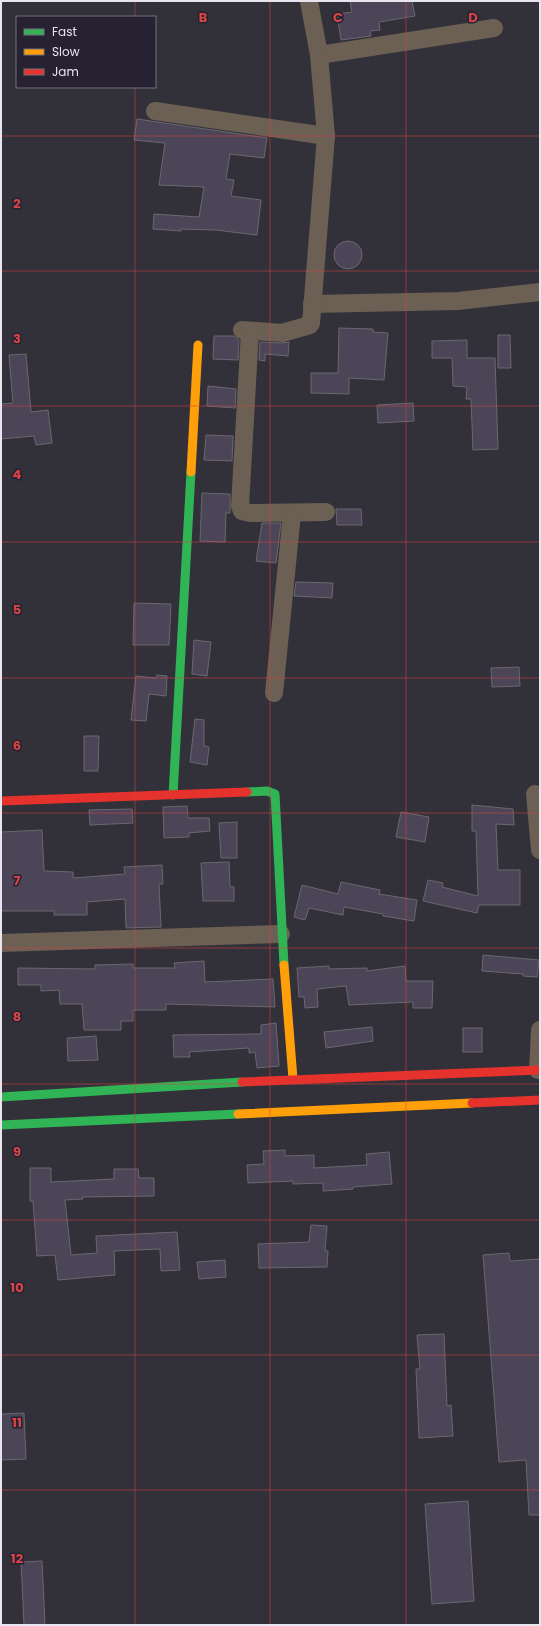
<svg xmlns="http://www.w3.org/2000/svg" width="541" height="1626" font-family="Poppins,sans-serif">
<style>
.building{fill:#4b4557;stroke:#6a686f}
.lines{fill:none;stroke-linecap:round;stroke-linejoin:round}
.street{stroke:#6b6053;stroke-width:18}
.fast{stroke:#30b455;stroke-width:9}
.slow{stroke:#ff9f0a;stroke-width:9}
.jam{stroke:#e5322d;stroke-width:9}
.grid{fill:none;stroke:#d94446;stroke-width:1;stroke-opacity:0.55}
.grid-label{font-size:13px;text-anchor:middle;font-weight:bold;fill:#d94446;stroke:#272231;stroke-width:3;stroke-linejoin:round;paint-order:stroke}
</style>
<rect width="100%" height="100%" fill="#323038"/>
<g class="building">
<path d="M 350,1 L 412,1 L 415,16 L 379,22 L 380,30 L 370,31 L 371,36 L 341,40 L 337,14 L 352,12 Z"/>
<path d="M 137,119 L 267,138 L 264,158 L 230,154 L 226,179 L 234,180 L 231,196 L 261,200 L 257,235 L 216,230 L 181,229 L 181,231 L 153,229 L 154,214 L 199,217 L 204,187 L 159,185 L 165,143 L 134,140 Z"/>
<circle cx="348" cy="255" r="14"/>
<path d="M 339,328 L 373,329 L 373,332 L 388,333 L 384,380 L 349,378 L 349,394 L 311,393 L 311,373 L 338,373 Z"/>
<path d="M 498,335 L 510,335 L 511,368 L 498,368 Z"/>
<path d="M 214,336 L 234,336 L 239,340 L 238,360 L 213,359 Z"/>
<path d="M 467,340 L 467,358 L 495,358 L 498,449 L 473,450 L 471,399 L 466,399 L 467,387 L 453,386 L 452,358 L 432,358 L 432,341 Z"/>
<path d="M 260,342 L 281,343 L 289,342 L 288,356 L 265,354 L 265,361 L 259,360 Z"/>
<path d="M 26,354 L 31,412 L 48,410 L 52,443 L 36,445 L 34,436 L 1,439 L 1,404 L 13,403 L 9,355 Z"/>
<path d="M 208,386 L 236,389 L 235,408 L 207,406 Z"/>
<path d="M 413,403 L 414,421 L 378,423 L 377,405 Z"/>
<path d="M 206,435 L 233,436 L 232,461 L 204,460 Z"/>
<path d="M 202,493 L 230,494 L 230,513 L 226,513 L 225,542 L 200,541 Z"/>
<path d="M 336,509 L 361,509 L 362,525 L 337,525 Z"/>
<path d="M 262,523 L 281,523 L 276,563 L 256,561 Z"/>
<path d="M 296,582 L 333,583 L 332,598 L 294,596 Z"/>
<path d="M 134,603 L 171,604 L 169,645 L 133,645 Z"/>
<path d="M 194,640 L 211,642 L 207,676 L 192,674 Z"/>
<path d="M 519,667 L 520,686 L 492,687 L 491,668 Z"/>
<path d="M 157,675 L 167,676 L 166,696 L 149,694 L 146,721 L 131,720 L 136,676 L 156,678 Z"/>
<path d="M 195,719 L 204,720 L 204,746 L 209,747 L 207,765 L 190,762 Z"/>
<path d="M 84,736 L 99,736 L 98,771 L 84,771 Z"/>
<path d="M 472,805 L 513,809 L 514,825 L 496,824 L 498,870 L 520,870 L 520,905 L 479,905 L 477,913 L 423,901 L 428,880 L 443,883 L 442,887 L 478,896 L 476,831 L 472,831 Z"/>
<path d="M 187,806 L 188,818 L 209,818 L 210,831 L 189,833 L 189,837 L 164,838 L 163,807 Z"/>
<path d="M 132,809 L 133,823 L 90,825 L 89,810 Z"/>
<path d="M 401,812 L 429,817 L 425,842 L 396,837 Z"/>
<path d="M 237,822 L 237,858 L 221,858 L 219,823 Z"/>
<path d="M 42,830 L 44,871 L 73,872 L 73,878 L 125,874 L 124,867 L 162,865 L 163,884 L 159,884 L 161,927 L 126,928 L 125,899 L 87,902 L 87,915 L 54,915 L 54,911 L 1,911 L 1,832 Z"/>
<path d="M 229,862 L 230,887 L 234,887 L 234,901 L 203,901 L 201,863 Z"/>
<path d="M 341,882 L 380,890 L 379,894 L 417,900 L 414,921 L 383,916 L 383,914 L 344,907 L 343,915 L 309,908 L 305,920 L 294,917 L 302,885 L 338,894 Z"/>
<path d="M 483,955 L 539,960 L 537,977 L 523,976 L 523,974 L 482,971 Z"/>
<path d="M 204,961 L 205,982 L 273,979 L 275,1007 L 166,1004 L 166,1010 L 133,1010 L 133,1021 L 121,1021 L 121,1030 L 84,1030 L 82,1004 L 60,1004 L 59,990 L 41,991 L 41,985 L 18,985 L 18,968 L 95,969 L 95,965 L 133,964 L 133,968 L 175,968 L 174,963 Z"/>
<path d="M 329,966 L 329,969 L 367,968 L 367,971 L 405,966 L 406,981 L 433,981 L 432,1008 L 413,1008 L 413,1002 L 349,1005 L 346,986 L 317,989 L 318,1007 L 305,1008 L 304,997 L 299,997 L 297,968 Z"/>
<path d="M 276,1023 L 279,1066 L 257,1068 L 255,1052 L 249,1053 L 249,1048 L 189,1052 L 190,1057 L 174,1057 L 173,1035 L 261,1034 L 261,1025 Z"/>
<path d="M 372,1027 L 373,1041 L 326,1048 L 324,1032 Z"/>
<rect x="463" y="1028" width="19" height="24"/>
<path d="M 96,1036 L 98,1060 L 68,1061 L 67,1038 Z"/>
<path d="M 285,1150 L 285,1156 L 314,1155 L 314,1168 L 367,1165 L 366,1154 L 389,1152 L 392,1184 L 353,1187 L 353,1189 L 323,1191 L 323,1183 L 293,1184 L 293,1181 L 248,1183 L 247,1165 L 264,1164 L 263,1151 Z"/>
<path d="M 30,1168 L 51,1168 L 51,1182 L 114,1179 L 114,1169 L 138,1169 L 139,1178 L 154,1178 L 154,1196 L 82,1197 L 83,1199 L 65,1200 L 71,1255 L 97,1253 L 96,1236 L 177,1232 L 180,1270 L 161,1271 L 160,1249 L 114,1251 L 115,1275 L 58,1280 L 55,1255 L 37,1256 L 33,1201 L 30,1201 Z"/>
<path d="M 311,1225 L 327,1226 L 325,1251 L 328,1251 L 327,1267 L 259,1268 L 258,1244 L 309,1242 Z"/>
<path d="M 509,1253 L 510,1261 L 540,1259 L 540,1515 L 529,1515 L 526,1460 L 499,1462 L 483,1255 Z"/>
<path d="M 225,1260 L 226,1277 L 199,1279 L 197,1262 Z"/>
<path d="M 444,1334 L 447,1406 L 451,1405 L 453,1436 L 419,1438 L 416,1369 L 420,1369 L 417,1335 Z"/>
<path d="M 24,1413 L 26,1459 L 1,1460 L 1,1414 Z"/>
<path d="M 468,1501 L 474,1601 L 432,1604 L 425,1504 Z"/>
<path d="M 42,1561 L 45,1625 L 24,1625 L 21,1562 Z"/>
</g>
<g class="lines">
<g class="street">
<path d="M 319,55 L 494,28"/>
<path d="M 155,111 L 326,136"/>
<path d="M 312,304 L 458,301 L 540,292"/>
<path d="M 242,330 L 282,333 L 310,325 L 311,323 L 326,136 L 319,55 L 309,1"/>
<path d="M 250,331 L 240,506 L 242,511 L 250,513 L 326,512"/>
<path d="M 274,693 L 292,514"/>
<path d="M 535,794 L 540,850"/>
<path d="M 1,943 L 281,934"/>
<path d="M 538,1070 L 540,1030"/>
</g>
<g class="fast">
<path d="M 247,792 L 267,791 L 275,794 L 284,965"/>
<path d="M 173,795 L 191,472"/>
<path d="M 1,1097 L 242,1082"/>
<path d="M 1,1125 L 238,1114"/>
</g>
<g class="slow">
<path d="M 191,472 L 198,345"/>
<path d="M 284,965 L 293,1079"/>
<path d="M 238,1114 L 472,1103"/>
</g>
<g class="jam">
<path d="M 1,801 L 247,792"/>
<path d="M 242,1082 L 540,1070"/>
<path d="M 472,1103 L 540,1100"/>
</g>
</g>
<path class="grid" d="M 135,1 L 135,17M 270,1 L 270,1625M 406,1 L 406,1625M 135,87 L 135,1625M 1,136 L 540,136M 1,271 L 540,271M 1,406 L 540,406M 1,542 L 540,542M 1,678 L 540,678M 1,813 L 540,813M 1,948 L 540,948M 1,1084 L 540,1084M 1,1220 L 540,1220M 1,1355 L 540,1355M 1,1490 L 540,1490"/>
<g class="grid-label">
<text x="203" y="22">B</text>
<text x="338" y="22">C</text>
<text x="473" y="22">D</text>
<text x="17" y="208">2</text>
<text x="17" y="343">3</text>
<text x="17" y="479">4</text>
<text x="17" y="614">5</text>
<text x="17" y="750">6</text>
<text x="17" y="885">7</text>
<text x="17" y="1021">8</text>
<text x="17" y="1156">9</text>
<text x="17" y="1292">10</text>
<text x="17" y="1427">11</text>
<text x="17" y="1563">12</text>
</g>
<rect width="541" height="1626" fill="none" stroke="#e9e5f0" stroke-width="4"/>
<rect x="16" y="16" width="140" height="72" fill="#272231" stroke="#75707d"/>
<rect x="24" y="29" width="20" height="6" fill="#30b455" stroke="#75707d"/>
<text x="52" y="36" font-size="12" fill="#e9e5f0">Fast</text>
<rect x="24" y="49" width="20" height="6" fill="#ff9f0a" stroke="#75707d"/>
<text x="52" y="56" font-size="12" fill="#e9e5f0">Slow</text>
<rect x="24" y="69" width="20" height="6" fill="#e5322d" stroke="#75707d"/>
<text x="52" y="76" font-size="12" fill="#e9e5f0">Jam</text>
</svg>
